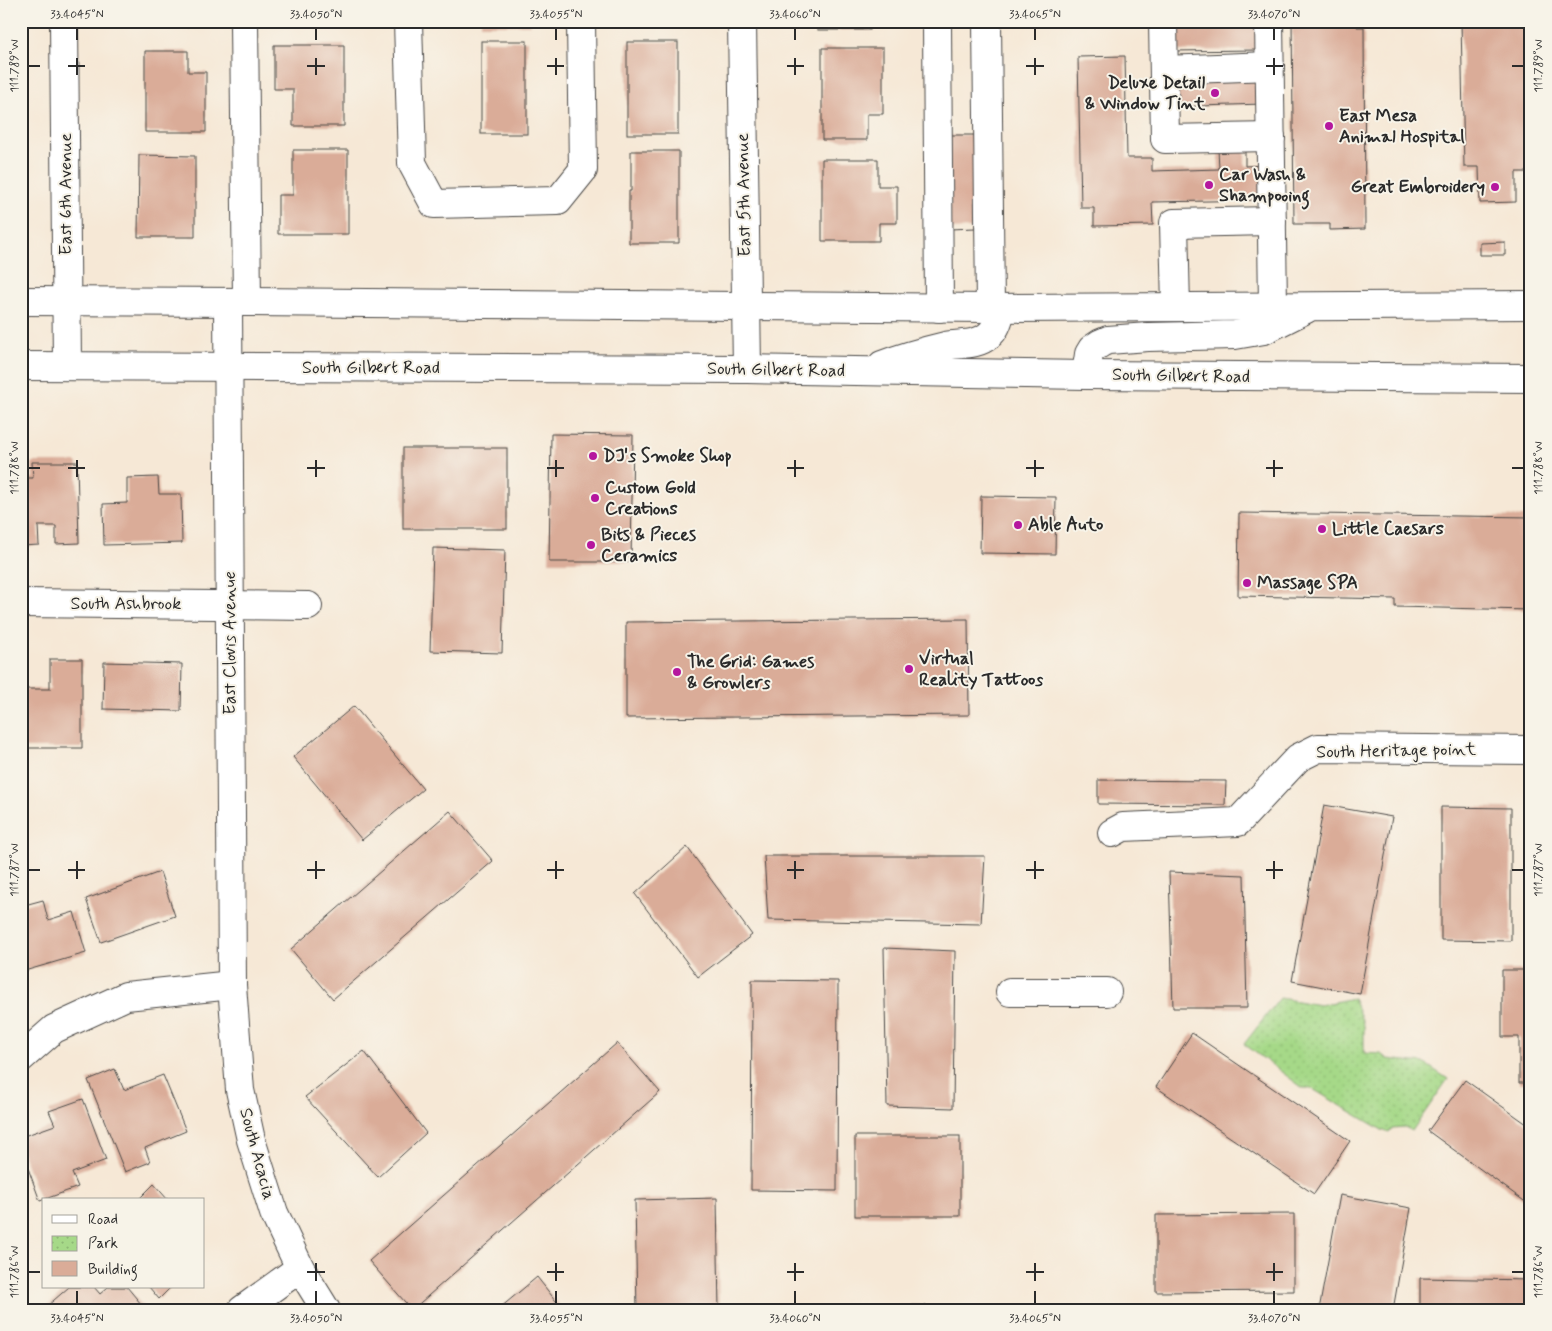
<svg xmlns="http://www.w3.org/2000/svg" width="1552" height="1331" font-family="Mynerve,sans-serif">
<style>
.park{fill:url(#park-dots);stroke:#68825a}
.building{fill:#daac98}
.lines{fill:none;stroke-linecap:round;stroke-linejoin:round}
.minor-casing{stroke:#494745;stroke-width:30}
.major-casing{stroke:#494745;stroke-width:30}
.minor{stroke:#fff;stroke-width:28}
.major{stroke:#fff;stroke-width:28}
.ticks{fill:none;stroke:#2b2b2b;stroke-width:2}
.poi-dot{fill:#b5179e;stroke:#f7f3e8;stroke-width:2}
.labels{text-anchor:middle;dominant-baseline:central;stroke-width:4;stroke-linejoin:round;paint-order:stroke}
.poi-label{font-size:18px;font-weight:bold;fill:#2b2b2b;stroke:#f7f3e8;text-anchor:start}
.street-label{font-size:18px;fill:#2b2b2b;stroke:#f7f3e8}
.neatline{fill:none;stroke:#2b2b2b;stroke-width:2}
.ticks-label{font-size:12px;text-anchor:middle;fill:#2b2b2b}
</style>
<defs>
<pattern id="park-dots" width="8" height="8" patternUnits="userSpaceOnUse" patternTransform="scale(1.25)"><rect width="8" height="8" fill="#a6d988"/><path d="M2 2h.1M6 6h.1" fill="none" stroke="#8fba76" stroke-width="1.8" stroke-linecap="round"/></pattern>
</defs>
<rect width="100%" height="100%" fill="#f7f3e8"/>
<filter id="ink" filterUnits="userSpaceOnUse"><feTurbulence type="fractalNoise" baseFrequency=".02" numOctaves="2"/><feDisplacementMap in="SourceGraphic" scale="10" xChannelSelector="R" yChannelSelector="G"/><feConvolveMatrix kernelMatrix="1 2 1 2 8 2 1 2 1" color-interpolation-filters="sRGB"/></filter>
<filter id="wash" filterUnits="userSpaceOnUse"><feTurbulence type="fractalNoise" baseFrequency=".0096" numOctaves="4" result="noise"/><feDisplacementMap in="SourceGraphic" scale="20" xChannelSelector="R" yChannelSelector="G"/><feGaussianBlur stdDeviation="1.12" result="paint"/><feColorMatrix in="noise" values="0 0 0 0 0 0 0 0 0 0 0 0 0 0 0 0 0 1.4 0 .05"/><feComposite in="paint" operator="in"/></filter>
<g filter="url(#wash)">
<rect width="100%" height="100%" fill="#f6e8d6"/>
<path class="park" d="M 1280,998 L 1320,1005 L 1353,998 L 1364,1025 L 1364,1053 L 1381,1054 L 1387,1059 L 1424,1063 L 1448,1079 L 1412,1131 L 1405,1127 L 1392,1128 L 1389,1133 L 1382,1130 L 1311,1088 L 1303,1088 L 1244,1044 Z"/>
<g id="blocks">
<g class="building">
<rect x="142" y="21" width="45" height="6"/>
<rect x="481" y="21" width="49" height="4"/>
<rect x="818" y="21" width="52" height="9"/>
<path d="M 1292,21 L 1357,21 L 1357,27 L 1364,27 L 1365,229 L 1330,230 L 1330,224 L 1294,224 Z"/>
<path d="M 1461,21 L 1531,21 L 1531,172 L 1516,172 L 1516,202 L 1480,203 L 1479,167 L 1464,167 Z"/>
<path d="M 1258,24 L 1258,50 L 1171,51 L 1171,25 Z"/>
<rect x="481" y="41" width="46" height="93"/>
<rect x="627" y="42" width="51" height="92"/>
<path d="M 274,45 L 344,45 L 344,126 L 293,126 L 293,89 L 274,89 Z"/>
<path d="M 822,48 L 883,48 L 883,114 L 867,114 L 867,140 L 822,140 Z"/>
<path d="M 145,51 L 188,51 L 188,72 L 206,72 L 206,132 L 145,132 Z"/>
<path d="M 1125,56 L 1127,158 L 1152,158 L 1152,171 L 1219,169 L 1218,149 L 1245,149 L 1245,166 L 1266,165 L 1266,200 L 1152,202 L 1153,225 L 1094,226 L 1094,208 L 1081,208 L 1078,57 Z"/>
<path d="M 1261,79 L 1262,104 L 1169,107 L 1169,81 Z"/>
<path d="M 949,135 L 975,135 L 975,228 L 950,229 Z"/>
<path d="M 293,150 L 348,150 L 348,234 L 278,234 L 278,195 L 293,195 Z"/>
<path d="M 631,151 L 679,151 L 679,243 L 629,243 L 629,191 L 631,191 Z"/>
<path d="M 139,155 L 195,156 L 195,237 L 138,237 Z"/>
<path d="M 822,159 L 878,159 L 878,186 L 897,186 L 897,223 L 879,223 L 879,241 L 822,241 Z"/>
<path d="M 1505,242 L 1505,255 L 1480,255 L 1480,243 Z"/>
<path d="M 551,434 L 633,435 L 631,562 L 549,562 Z"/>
<rect x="403" y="448" width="104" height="81"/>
<path d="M 32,462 L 77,462 L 79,543 L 56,544 L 56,526 L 38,526 L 39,545 L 21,546 L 21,478 L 33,478 Z"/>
<path d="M 158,477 L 159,494 L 181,494 L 182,543 L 104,545 L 103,504 L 127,503 L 127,478 Z"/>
<path d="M 981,496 L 1056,497 L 1055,554 L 980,553 Z"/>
<path d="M 1239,513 L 1531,517 L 1531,610 L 1395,607 L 1395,599 L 1238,596 Z"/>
<path d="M 433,548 L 505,550 L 502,653 L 430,651 Z"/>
<path d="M 968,619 L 969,715 L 626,718 L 626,622 Z"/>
<path d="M 50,659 L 82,659 L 82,748 L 21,748 L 21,689 L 50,689 Z"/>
<path d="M 104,662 L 182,664 L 181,711 L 103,709 Z"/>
<path d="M 354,706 L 423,789 L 362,840 L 293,757 Z"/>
<path d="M 1098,780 L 1226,781 L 1225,805 L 1098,804 Z"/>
<path d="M 1324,805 L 1392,817 L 1360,994 L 1292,981 Z"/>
<path d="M 1441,807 L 1511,808 L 1511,941 L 1441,940 Z"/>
<path d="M 450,811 L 493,861 L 333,999 L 291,949 Z"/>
<path d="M 687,847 L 752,935 L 698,977 L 635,894 Z"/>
<path d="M 764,856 L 985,856 L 981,924 L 768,920 Z"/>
<path d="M 160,872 L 175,916 L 101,942 L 86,899 Z"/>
<path d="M 1169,872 L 1244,875 L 1247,1008 L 1173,1008 Z"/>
<path d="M 43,900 L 48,920 L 74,912 L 86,953 L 21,972 L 21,906 Z"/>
<path d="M 884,948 L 955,951 L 953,1108 L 887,1106 Z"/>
<path d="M 1502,970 L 1531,970 L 1531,1083 L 1519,1083 L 1519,1037 L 1502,1037 Z"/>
<path d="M 752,980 L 838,981 L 837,1191 L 751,1190 Z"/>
<path d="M 1192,1033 L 1350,1141 L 1314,1194 L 1156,1087 Z"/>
<path d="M 617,1043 L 660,1092 L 412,1310 L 369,1261 Z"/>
<path d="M 364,1051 L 426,1133 L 378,1177 L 305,1097 Z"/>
<path d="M 115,1069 L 124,1090 L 163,1075 L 186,1131 L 145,1148 L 150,1162 L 125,1172 L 88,1080 Z"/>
<path d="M 1465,1080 L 1531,1127 L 1531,1206 L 1428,1131 Z"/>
<path d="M 83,1099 L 106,1160 L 72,1173 L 78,1187 L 40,1201 L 21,1149 L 21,1137 L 55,1125 L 49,1111 Z"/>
<rect x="855" y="1136" width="105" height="80"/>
<path d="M 154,1184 L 168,1200 L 138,1200 Z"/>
<path d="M 1340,1195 L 1411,1208 L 1393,1310 L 1319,1310 Z"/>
<path d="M 717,1198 L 719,1310 L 637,1310 L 635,1200 Z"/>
<path d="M 1294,1214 L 1294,1291 L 1156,1292 L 1156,1215 Z"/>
<path d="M 537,1277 L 563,1310 L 502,1310 L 500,1308 Z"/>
<path d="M 1420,1278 L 1531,1280 L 1531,1310 L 1420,1310 Z"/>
<path d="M 69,1287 L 94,1287 L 100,1294 L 108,1287 L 127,1287 L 146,1310 L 48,1310 L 46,1307 Z"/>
<path d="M 149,1287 L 171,1287 L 159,1299 Z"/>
<path d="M 895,1305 L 967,1306 L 967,1310 L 895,1310 Z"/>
</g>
</g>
</g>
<g filter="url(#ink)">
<use href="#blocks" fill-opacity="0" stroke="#494745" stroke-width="1"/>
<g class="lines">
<g class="minor-casing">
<g id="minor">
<path d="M 64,21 L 67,366"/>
<path d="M 244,21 L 247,302"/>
<path d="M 408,21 L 412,163 L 434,204 L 558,201 L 583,170 L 581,21"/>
<path d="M 742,21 L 747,369"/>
<path d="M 937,21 L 939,308"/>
<path d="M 987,21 L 990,308"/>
<path d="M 1163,21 L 1165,139 L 1271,137"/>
<path d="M 1269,21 L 1273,306"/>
<path d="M 1164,70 L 1270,66"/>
<path d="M 228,302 L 232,985 L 240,1090 L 251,1140 L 274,1213 L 300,1268 L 326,1310"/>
<path d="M 1176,307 L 1174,223 L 1272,221"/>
<path d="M 21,603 L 308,606"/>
<path d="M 1112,833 L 1123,827 L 1238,822 L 1298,758 L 1318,748 L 1531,750"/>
<path d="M 1010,992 L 1107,992"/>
<path d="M 21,1058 L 54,1029 L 126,996 L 232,985"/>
<path d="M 242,1310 L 300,1268"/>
</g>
</g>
<g class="major-casing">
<g id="major">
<path d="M 21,301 L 247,302 L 990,308 L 1531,305"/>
<path d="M 882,365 C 902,357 924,351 945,346 C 960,343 977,346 989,335 C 997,329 999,317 1002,308"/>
<path d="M 21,366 L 747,369 L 1086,375 L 1531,378"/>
<path d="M 1086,375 L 1089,354 L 1092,349 L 1101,343 L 1108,340 L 1148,337 L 1235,335 L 1264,330 L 1306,309"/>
</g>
</g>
<use href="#minor" class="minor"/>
<use href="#major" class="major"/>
</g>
</g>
<path class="ticks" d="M 77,28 L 77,40M 316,28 L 316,40M 556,28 L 556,40M 795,28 L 795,40M 1035,28 L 1035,40M 1274,28 L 1274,40M 77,58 L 77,75M 316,58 L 316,75M 556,58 L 556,75M 795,58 L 795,75M 1035,58 L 1035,75M 1274,58 L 1274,75M 28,66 L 40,66M 68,66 L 85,66M 307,66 L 325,66M 547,66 L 564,66M 787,66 L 804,66M 1026,66 L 1044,66M 1266,66 L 1283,66M 1512,66 L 1524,66M 77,460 L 77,477M 316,460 L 316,477M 556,460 L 556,477M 795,460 L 795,477M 1035,460 L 1035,477M 1274,460 L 1274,477M 28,468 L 40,468M 68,468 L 85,468M 307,468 L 325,468M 547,468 L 564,468M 787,468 L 804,468M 1026,468 L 1044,468M 1266,468 L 1283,468M 1512,468 L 1524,468M 77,861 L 77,879M 316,861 L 316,879M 556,861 L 556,879M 795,861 L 795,879M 1035,861 L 1035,879M 1274,861 L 1274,879M 28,870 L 40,870M 68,870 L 85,870M 307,870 L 325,870M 547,870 L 564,870M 787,870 L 804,870M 1026,870 L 1044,870M 1266,870 L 1283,870M 1512,870 L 1524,870M 316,1263 L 316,1281M 556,1263 L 556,1281M 795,1263 L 795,1281M 1035,1263 L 1035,1281M 1274,1263 L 1274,1281M 28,1272 L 40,1272M 307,1272 L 325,1272M 547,1272 L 564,1272M 787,1272 L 804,1272M 1026,1272 L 1044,1272M 1266,1272 L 1283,1272M 1512,1272 L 1524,1272M 77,1291 L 77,1304M 316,1291 L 316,1304M 556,1291 L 556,1304M 795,1291 L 795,1304M 1035,1291 L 1035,1304M 1274,1291 L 1274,1304"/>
<g class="poi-dot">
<circle cx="1215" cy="93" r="5"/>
<circle cx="1329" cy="126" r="5"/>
<circle cx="1209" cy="185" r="5"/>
<circle cx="1495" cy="187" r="5"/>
<circle cx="593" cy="456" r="5"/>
<circle cx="595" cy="498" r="5"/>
<circle cx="1018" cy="525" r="5"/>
<circle cx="1322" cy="529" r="5"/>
<circle cx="591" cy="545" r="5"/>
<circle cx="1247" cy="583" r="5"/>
<circle cx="909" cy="669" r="5"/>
<circle cx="677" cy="672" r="5"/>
</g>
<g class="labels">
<g class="poi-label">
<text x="1205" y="83" text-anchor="end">Deluxe Detail<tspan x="1205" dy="21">&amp; Window Tint</tspan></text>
<text x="1339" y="116">East Mesa<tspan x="1339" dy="21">Animal Hospital</tspan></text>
<text x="1219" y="175">Car Wash &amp;<tspan x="1219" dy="21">Shampooing</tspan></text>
<text x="1485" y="187" text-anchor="end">Great Embroidery</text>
<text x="603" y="456">DJ's Smoke Shop</text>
<text x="605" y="488">Custom Gold<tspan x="605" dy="21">Creations</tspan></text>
<text x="1028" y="525">Able Auto</text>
<text x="1332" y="529">Little Caesars</text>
<text x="601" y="535">Bits &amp; Pieces<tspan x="601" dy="21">Ceramics</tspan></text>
<text x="1257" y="583">Massage SPA</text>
<text x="919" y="659">Virtual<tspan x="919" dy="21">Reality Tattoos</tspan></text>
<text x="687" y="662">The Grid: Games<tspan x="687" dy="21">&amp; Growlers</tspan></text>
</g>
<g class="street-label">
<text transform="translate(66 194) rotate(-90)">East 6th Avenue</text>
<text transform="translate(744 195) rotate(-91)">East 5th Avenue</text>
<text x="371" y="368">South Gilbert Road</text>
<text transform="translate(776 370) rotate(1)">South Gilbert Road</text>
<text transform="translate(1181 376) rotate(1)">South Gilbert Road</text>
<text x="126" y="604">South Ashbrook</text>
<text transform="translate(230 643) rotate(-90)">East Clovis Avenue</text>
<text transform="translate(1396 751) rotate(-1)">South Heritage point</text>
<text transform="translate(257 1154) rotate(75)">South Acacia</text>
</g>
</g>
<rect width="1552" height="1331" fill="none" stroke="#f7f3e8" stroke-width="55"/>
<rect x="42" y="1198" width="162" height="90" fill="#f7f3e8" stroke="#a5a39c"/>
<rect x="52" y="1215" width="25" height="8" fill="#ffffff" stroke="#a5a39c"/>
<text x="88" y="1224" font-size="15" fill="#2b2b2b">Road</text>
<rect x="52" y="1236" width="25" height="15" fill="url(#park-dots)" stroke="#a5a39c"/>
<text x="88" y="1248" font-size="15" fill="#2b2b2b">Park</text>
<rect x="52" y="1261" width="25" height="15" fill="#daac98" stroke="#a5a39c"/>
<text x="88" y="1274" font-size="15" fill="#2b2b2b">Building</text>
<rect x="28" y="28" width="1496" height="1276" class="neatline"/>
<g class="ticks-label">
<text x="77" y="18">33.4045°N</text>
<text x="316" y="18">33.4050°N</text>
<text x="556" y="18">33.4055°N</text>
<text x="795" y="18">33.4060°N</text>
<text x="1035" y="18">33.4065°N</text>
<text x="1274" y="18">33.4070°N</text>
<text transform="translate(1538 66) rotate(-90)" y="4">111.789°W</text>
<text transform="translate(14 66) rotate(-90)" y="4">111.789°W</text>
<text transform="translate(1538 468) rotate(-90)" y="4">111.788°W</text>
<text transform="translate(14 468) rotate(-90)" y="4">111.788°W</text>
<text transform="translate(1538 870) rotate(-90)" y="4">111.787°W</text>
<text transform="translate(14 870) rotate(-90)" y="4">111.787°W</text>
<text transform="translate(14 1272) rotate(-90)" y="4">111.786°W</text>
<text transform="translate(1538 1272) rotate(-90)" y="4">111.786°W</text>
<text x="77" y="1322">33.4045°N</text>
<text x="316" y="1322">33.4050°N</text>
<text x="556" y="1322">33.4055°N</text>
<text x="795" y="1322">33.4060°N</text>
<text x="1035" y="1322">33.4065°N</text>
<text x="1274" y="1322">33.4070°N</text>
</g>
</svg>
